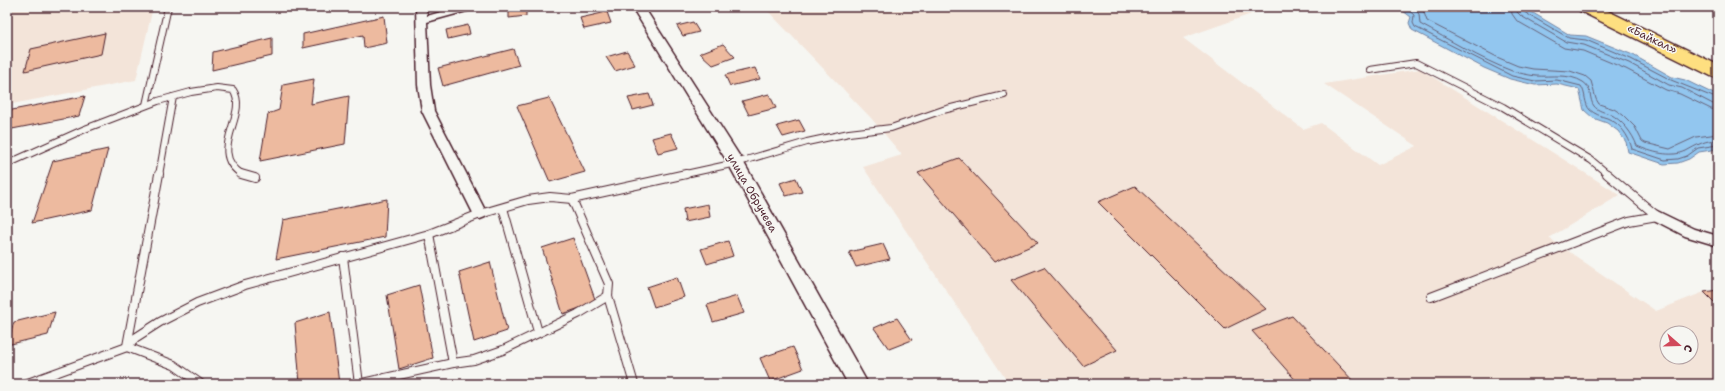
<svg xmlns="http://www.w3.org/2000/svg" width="1725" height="391" font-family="'Shantell Sans',sans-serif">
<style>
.built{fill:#f3e4d9;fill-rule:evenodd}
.water{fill:#92c6ef;stroke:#7583a1}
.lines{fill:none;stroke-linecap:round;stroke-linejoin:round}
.shore{stroke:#676279;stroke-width:1}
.building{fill:#edba9f;stroke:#4a1f2b}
.service-far1-casing{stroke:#4a1f2b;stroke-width:8}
.service-casing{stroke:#4a1f2b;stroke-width:10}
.minor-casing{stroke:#4a1f2b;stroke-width:3}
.tertiary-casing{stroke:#4a1f2b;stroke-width:3}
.trunk-casing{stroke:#4a1f2b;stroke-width:3}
.service-far1{stroke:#f6f6f2;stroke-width:6}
.service{stroke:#f6f6f2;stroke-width:8}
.minor{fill:#f6f6f2;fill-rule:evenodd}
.tertiary{fill:#f6f6f2;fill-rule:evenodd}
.trunk{fill:#fedf80;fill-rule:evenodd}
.labels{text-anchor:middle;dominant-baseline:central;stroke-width:3;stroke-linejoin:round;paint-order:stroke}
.street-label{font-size:11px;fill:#4a1f2b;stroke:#f6f6f2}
</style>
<rect width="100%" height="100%" fill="#f6f6f2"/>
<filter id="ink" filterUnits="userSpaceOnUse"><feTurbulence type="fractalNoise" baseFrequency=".025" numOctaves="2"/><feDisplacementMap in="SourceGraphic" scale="8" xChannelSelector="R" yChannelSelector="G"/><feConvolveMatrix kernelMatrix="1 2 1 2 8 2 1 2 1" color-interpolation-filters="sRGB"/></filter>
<g filter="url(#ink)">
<g class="built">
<path d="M 7,7 L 153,7 L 136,80 L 7,105 Z"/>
<path d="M 764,7 L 1250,7 L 1257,12 L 1183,38 L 1303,129 L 1321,123 L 1378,165 L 1417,146 L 1324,84 L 1420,69 L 1620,195 L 1549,238 L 1656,311 L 1704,292 L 1718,290 L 1718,384 L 1009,384 L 863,167 L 902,155 L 871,118 ZM 1667,333 L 1691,333 L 1691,357 L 1667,357 Z"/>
</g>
<path class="water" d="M 1391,7 L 1523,7 L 1570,35 L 1586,36 L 1633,55 L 1672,77 L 1685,80 L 1718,96 L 1718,149 L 1699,152 L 1689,159 L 1678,163 L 1664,164 L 1628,152 L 1626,142 L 1618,131 L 1607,123 L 1593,118 L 1584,110 L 1579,89 L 1557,84 L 1535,85 L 1510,79 L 1484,68 L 1412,30 L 1409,23 L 1411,17 L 1403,11 Z"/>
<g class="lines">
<g class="shore">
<path d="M 1405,7 L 1414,15 L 1413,23 L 1415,27 L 1512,76 L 1535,81 L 1557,80 L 1581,86 C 1586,93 1584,104 1590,110 C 1595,114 1600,116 1607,118 C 1620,123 1629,136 1632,149 L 1665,160 L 1678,159 L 1687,156 L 1698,148 L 1718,145"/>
<path d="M 1413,7 L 1419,14 L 1420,24 C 1450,40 1480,59 1512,71 C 1519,73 1528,75 1536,76 C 1551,77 1569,73 1583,82 C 1592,87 1589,100 1594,106 C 1598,111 1604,112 1610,114 C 1622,120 1633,134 1637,146 C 1651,152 1671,158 1686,151 C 1697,145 1705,140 1718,140"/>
<path d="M 1422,7 L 1427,21 L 1499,58 L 1518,66 L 1533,69 L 1570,71 L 1585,76 L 1591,81 L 1596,99 L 1599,104 L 1614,109 L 1623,115 L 1635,127 L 1642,141 L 1645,143 L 1670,149 L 1696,137 L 1718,134"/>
<path d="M 1511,7 L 1512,14 L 1517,21 L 1564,48 L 1583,51 L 1626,69 L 1666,90 L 1680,94 L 1711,109 L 1718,110"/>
<path d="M 1517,7 L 1517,12 L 1521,16 L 1566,42 L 1584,45 L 1629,63 L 1669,85 L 1682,88 L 1713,104 L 1718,104"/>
<path d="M 1522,7 L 1524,12 L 1569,38 L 1586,40 L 1631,59 L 1671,80 L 1718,99"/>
</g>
</g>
<g class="building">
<path d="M 526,7 L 526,16 L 509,18 L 509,9 Z"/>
<path d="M 607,12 L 611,23 L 584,29 L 580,18 Z"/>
<path d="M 384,16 L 387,43 L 364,48 L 363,35 L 303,48 L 303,34 Z"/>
<path d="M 693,22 L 699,32 L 683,36 L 677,26 Z"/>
<path d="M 468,25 L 470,34 L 448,39 L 446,30 Z"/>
<path d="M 105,33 L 101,54 L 25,71 L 31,49 Z"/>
<path d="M 272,38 L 272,56 L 212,70 L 213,52 Z"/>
<path d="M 723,44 L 735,57 L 713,65 L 700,53 Z"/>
<path d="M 513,49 L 519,65 L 443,86 L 438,68 Z"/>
<path d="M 627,51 L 635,65 L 615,71 L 606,57 Z"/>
<path d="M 755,68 L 760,79 L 730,86 L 725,75 Z"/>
<path d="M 314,79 L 311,104 L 349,96 L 345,144 L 260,161 L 268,114 L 279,110 L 283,85 Z"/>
<path d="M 649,94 L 653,105 L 633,110 L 628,98 Z"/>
<path d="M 769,94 L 776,108 L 749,115 L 742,101 Z"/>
<path d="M 85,96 L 79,116 L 7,130 L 7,111 Z"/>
<path d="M 549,98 L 585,172 L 550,182 L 517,106 Z"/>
<path d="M 799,120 L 805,131 L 783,137 L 777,126 Z"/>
<path d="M 671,133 L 678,148 L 658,153 L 652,138 Z"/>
<path d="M 108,149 L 92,210 L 32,223 L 53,161 Z"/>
<path d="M 959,158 L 1038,243 L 994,262 L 918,173 Z"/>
<path d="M 796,178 L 802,192 L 786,196 L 780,183 Z"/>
<path d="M 1135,186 L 1266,309 L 1225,329 L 1098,202 Z"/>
<path d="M 387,199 L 385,237 L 276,259 L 283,220 Z"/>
<path d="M 708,204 L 710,217 L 685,222 L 683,209 Z"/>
<path d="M 573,238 L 596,302 L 563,314 L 542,248 Z"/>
<path d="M 728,241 L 733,256 L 707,264 L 701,249 Z"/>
<path d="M 883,244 L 890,259 L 856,267 L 849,252 Z"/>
<path d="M 490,262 L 507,331 L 474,342 L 459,272 Z"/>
<path d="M 1044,267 L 1117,350 L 1083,366 L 1011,280 Z"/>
<path d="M 677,277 L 684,297 L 654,307 L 647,287 Z"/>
<path d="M 419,285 L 433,358 L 399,369 L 387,295 Z"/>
<path d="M 1718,290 L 1718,306 L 1704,292 Z"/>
<path d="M 737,296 L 744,313 L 713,322 L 707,305 Z"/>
<path d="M 55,312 L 48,335 L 7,345 L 14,322 Z"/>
<path d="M 330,312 L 339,384 L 300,384 L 295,323 Z"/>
<path d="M 1292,316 L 1356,384 L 1299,384 L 1252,331 Z"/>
<path d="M 897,318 L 912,340 L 889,349 L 874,328 Z"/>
<path d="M 793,347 L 803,369 L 770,381 L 760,358 Z"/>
</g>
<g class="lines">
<g class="service-far1-casing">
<g id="service-far1">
<path d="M 1370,70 L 1416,63 L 1503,107 L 1591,160 L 1609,175"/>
<path d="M 146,105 L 168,7"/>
<path d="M 7,164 L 85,129 L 158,101 L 191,92 L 217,88 L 233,90 C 250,115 205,152 243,175"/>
<path d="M 159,175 L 173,97"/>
<path d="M 681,175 L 736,163 L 807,142 L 849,133 L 891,128 L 943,110 L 1004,95"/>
</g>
</g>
<g class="service-casing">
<g id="service">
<path d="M 241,174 L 255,178"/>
<path d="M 572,199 L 609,284 L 608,296 L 634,384"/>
<path d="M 503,208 L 538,332"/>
<path d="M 429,234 L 453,363"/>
<path d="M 343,257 L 359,384"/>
<path d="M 1431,297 L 1629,221 L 1657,216 L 1607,174"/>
<path d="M 127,346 L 159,174"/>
<path d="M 127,347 L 174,365 L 201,384"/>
<path d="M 25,384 L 127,347 L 135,338 L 160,322 L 197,303 L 245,285 L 429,234 L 480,214 L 528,200 L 550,197 L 572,199 L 686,174"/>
<path d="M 358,384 L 453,363 L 474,360 L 503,350 L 578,314 L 608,296"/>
</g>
</g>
<g class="minor-casing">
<g id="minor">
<path d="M 416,7 L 426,7 L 427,16 L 458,7 L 475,7 L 474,9 L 427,22 L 430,85 L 434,111 L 487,214 L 485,217 L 480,219 L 475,217 L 422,111 L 418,85 Z"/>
<path d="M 1657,211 L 1694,229 L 1718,236 L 1718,246 L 1685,236 L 1652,219 L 1650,216 L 1652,213 Z"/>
</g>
</g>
<g class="tertiary-casing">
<path id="tertiary" d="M 632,7 L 644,7 L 744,163 L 868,384 L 848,384 L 728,163 Z"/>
</g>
<g class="trunk-casing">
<path id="trunk" d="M 1577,7 L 1600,7 L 1718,65 L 1718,78 L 1711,76 L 1580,11 Z"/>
</g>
<use href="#service-far1" class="service-far1"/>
<use href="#service" class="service"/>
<use href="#minor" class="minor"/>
<use href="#tertiary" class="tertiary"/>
<use href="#trunk" class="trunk"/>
</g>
</g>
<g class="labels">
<g class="street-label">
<text transform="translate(1652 39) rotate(26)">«Байкал»</text>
<text transform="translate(752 193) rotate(60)">улица Обручева</text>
</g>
</g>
<rect width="1725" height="391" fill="none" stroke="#f6f6f2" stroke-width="24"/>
<rect x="12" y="12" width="1701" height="367" fill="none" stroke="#4a1f2b" stroke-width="1.5" filter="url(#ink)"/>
<g transform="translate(1679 345) rotate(110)"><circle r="19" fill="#f6f6f2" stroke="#b1a0a2"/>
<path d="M0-3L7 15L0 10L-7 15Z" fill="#d1495b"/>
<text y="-6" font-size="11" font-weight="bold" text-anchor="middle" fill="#4a1f2b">С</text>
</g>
</svg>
